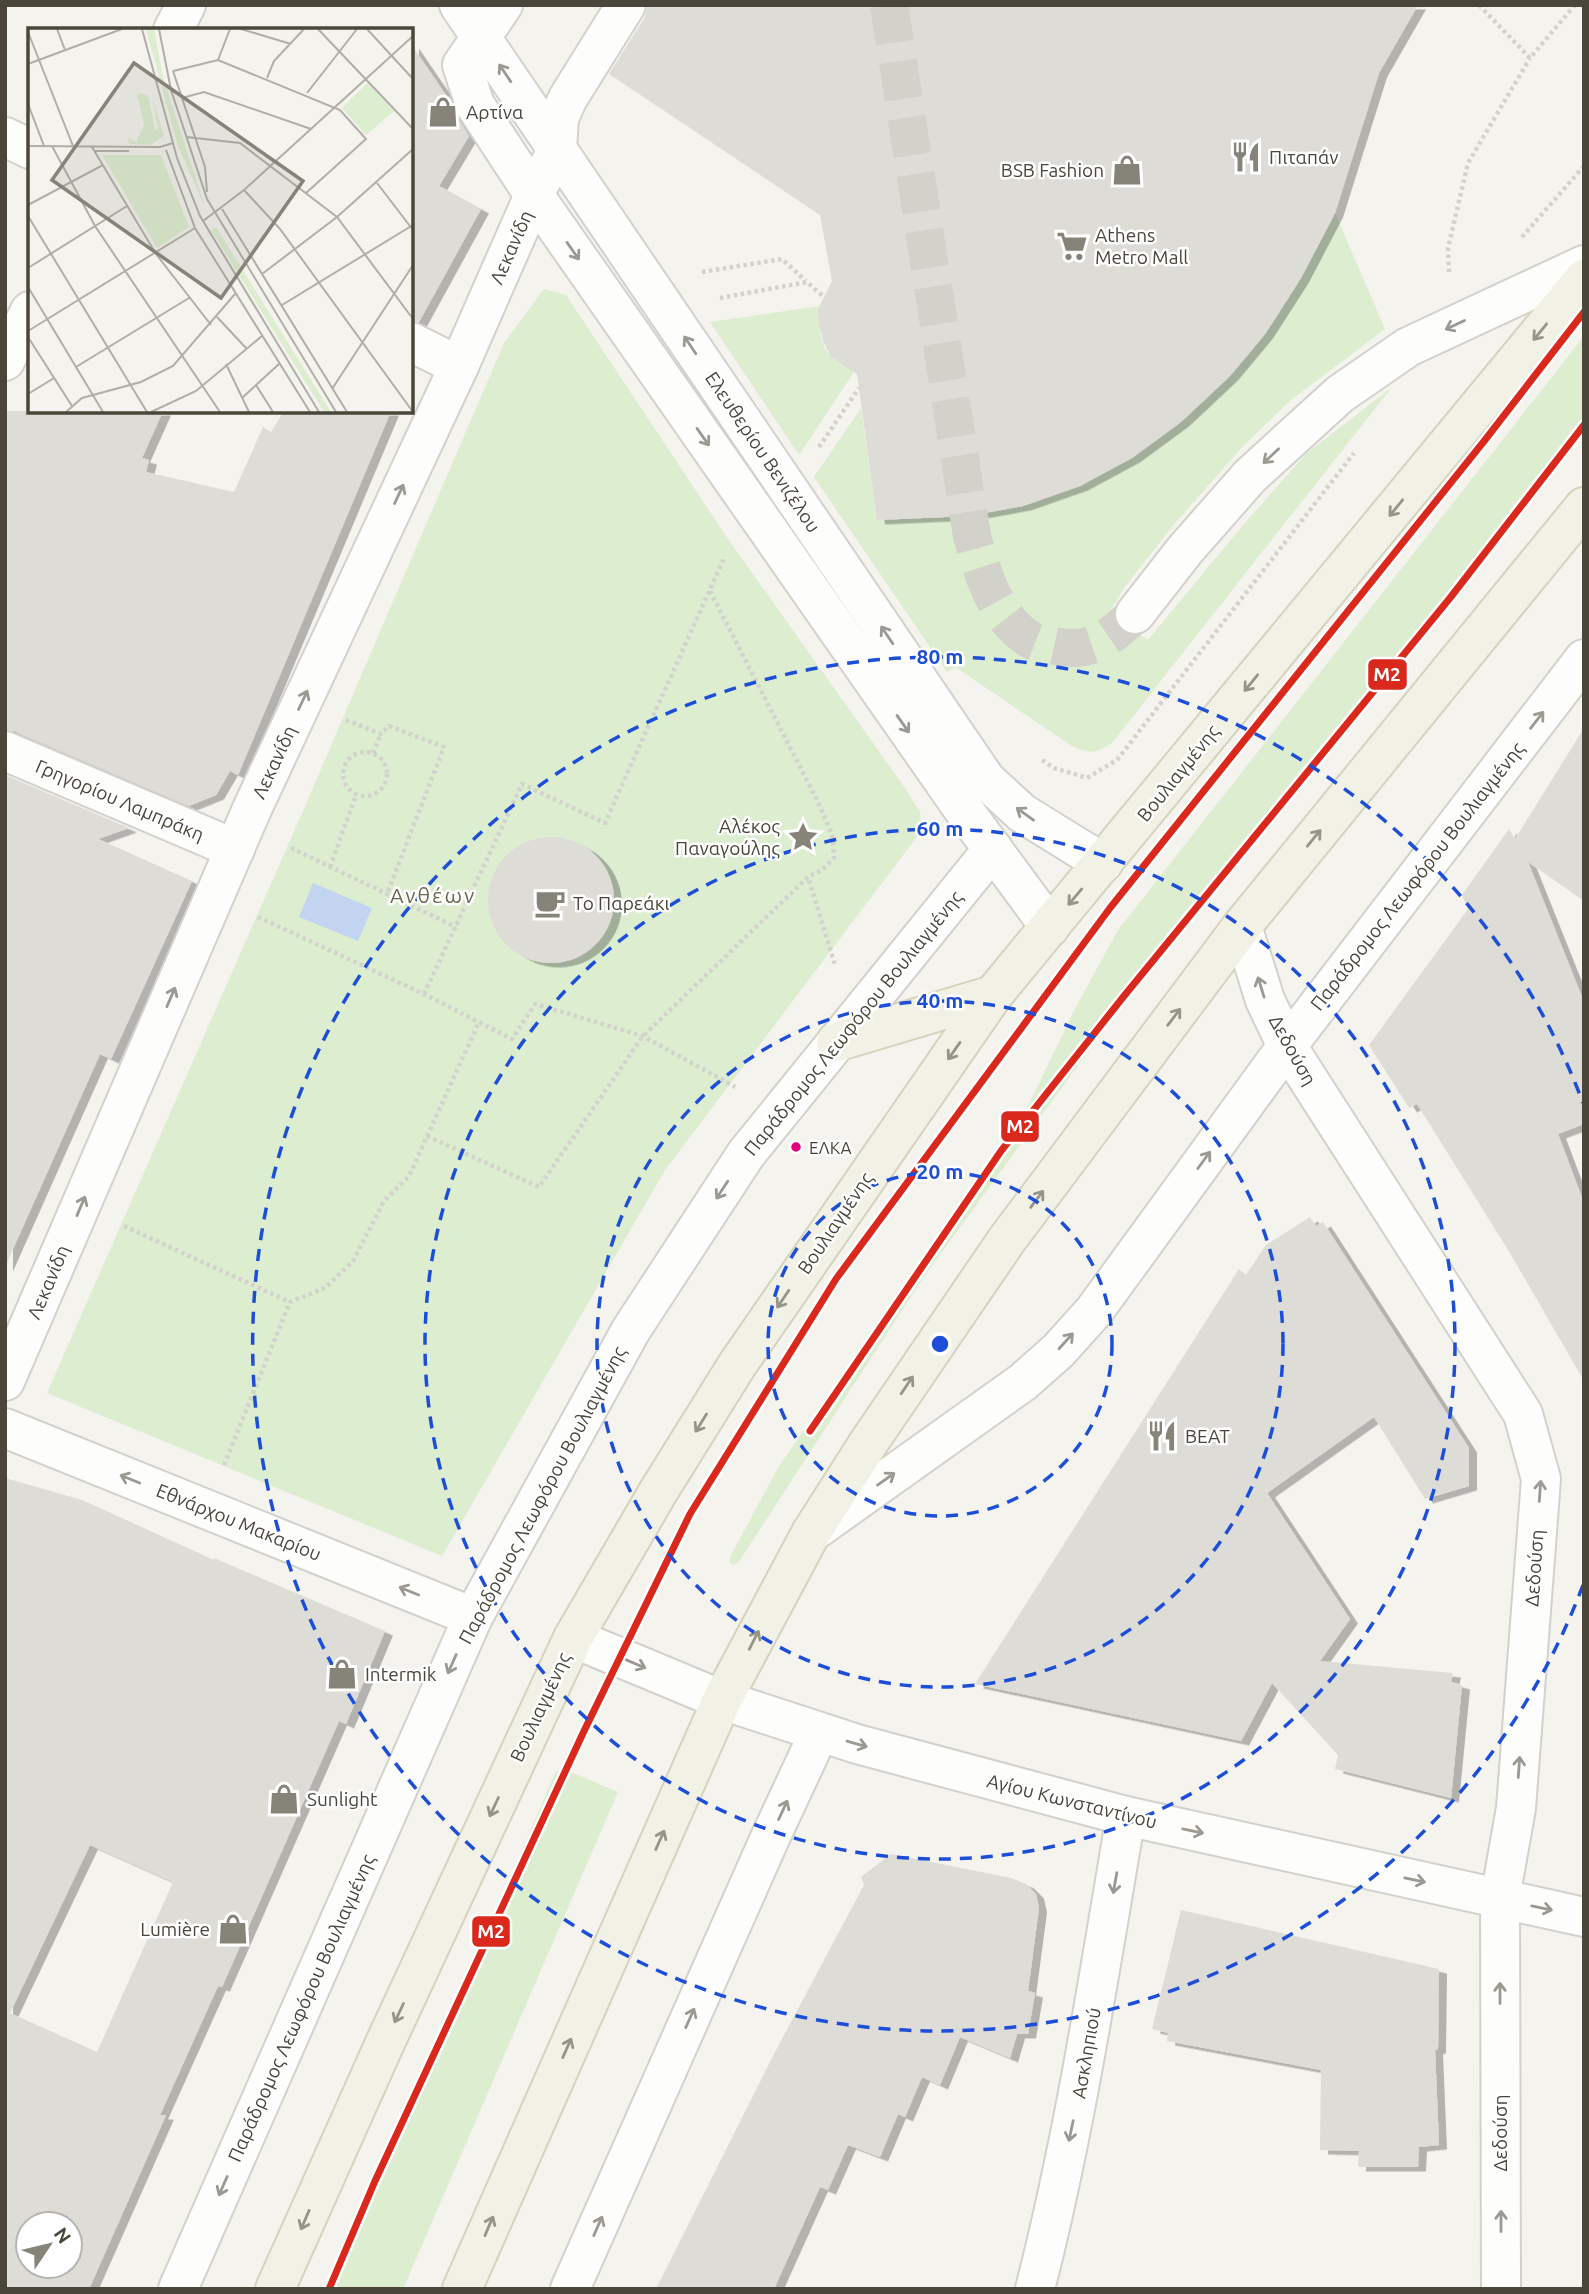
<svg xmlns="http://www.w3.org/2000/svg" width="1589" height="2294" font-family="Ubuntu,sans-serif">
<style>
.green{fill:#dcedd0}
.water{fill:#c2d4ef}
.building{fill:#dddcd7;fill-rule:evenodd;filter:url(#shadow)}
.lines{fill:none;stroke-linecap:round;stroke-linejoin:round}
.minor-tunnel{stroke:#d2d1ca;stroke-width:38;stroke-dasharray:38 19;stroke-linecap:butt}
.minor-casing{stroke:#d2d1cc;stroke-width:42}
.major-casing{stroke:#d5d3bc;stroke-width:42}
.path{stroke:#d3d3cc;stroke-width:4.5;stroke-dasharray:3.5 3.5;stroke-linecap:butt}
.minor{stroke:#fdfdfc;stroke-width:38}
.major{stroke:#f1f1e6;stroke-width:38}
.metro-1-casing{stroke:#fff;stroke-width:12}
.metro-1{stroke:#da291c;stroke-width:7}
.oneway{stroke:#9b9991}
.oneway2{stroke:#959487}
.ring{fill:none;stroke:#1d4ed8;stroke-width:3.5;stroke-dasharray:12 9}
.bus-dot{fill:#e5007d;stroke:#fff;stroke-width:2.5}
.labels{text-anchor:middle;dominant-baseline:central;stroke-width:5;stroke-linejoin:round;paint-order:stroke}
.bus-label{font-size:17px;fill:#4a473a;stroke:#fff;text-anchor:start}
.poi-label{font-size:19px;fill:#4a473a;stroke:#fff;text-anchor:start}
.street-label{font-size:19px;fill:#4a473a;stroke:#fff}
.neighbourhood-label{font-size:21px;letter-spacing:2px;fill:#6d6751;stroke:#fff}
.inset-road{fill:none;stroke:#b0aea6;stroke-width:2}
.view{fill:#868379;fill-opacity:0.15;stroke:#868379;stroke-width:3.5}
.inset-edge{fill:none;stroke:#4a473a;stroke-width:3.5}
.centre{fill:#1d4ed8;stroke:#fff;stroke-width:3.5}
.ring-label{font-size:21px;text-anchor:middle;font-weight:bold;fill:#1d4ed8;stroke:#fff;stroke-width:5;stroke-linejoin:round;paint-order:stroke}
.line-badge{stroke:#fff;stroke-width:2.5}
.badge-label{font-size:19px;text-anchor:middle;font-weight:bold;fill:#fff}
</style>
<defs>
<filter id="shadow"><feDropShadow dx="8" dy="4.5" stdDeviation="0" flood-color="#0004"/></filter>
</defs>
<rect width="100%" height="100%" fill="#f4f3ee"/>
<g class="green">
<path d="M 1335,213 L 1385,329 L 1291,400 L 1246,443 L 1176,522 L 1124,588 L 1108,615 L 1148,640 L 1238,531 L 1306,454 L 1392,387 L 1112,743 C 1094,754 1092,754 1072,746 L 955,667 L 947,672 L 814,477 L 861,408 L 877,520 C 926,518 977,519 1025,505 C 1096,484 1155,446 1209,395 C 1229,376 1250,355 1266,333 C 1293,295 1314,254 1335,213 Z"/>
<path d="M 544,289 L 566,295 L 728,539 L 905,788 L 920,812 L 922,830 L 665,1170 L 442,1556 L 47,1393 L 303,811 L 504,343 Z"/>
<path d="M 820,306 C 819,322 818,343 831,356 C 836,362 849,366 856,369 L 799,455 L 710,322 Z"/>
<path d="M 1584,336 L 1584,431 L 1158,956 L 923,1278 L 740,1560 L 736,1564 L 732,1565 L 729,1562 L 731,1555 L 778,1468 L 873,1328 L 1022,1118 L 1076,1007 L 1118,930 Z"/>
<path d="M 561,1768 L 618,1792 L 403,2289 L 334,2289 L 555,1773 Z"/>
</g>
<path class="water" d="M 313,883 L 372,908 L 358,941 L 299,917 Z"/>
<g class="building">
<path d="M 648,5 L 1418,5 L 1379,73 L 1335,213 L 1301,278 L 1265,334 L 1230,376 L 1181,422 L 1132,458 L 1080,486 L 1023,506 L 967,516 L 877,520 L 857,374 L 831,357 L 823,341 L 819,324 L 818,309 L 832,281 L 820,215 L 609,74 L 645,17 Z"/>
<path d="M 411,44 L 452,104 L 457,117 L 469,136 L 439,186 L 481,209 L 419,322 L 411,320 Z"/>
<path d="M 5,411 L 163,411 L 142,458 L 149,460 L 146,472 L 234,492 L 263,427 L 271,432 L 284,411 L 391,411 L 238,775 L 230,771 L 216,795 L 189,806 L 14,731 L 5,730 Z"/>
<path d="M 1584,728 L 1584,901 L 1528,862 L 1584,1002 L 1584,1124 L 1558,1134 L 1584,1203 L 1584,1381 L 1510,1253 L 1417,1104 L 1409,1108 L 1369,1045 L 1468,909 L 1462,895 L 1509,829 L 1515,839 Z"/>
<path d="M 5,775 L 129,828 L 98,839 L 192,881 L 111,1059 L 100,1054 L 5,1267 Z"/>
<circle cx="551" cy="900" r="63"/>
<path d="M 1310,1217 L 1316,1226 L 1323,1222 L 1469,1448 L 1469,1486 L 1425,1499 L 1374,1417 L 1267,1493 L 1350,1619 L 1320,1661 L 1453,1673 L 1451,1682 L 1462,1685 L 1451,1798 L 1335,1769 L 1338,1755 L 1272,1683 L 1241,1741 L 975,1684 L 1239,1269 L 1246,1275 L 1266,1245 Z"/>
<path d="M 5,1478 L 82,1500 L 214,1560 L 214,1558 L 385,1631 L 346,1724 L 339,1721 L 222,1987 L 218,1986 L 160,2115 L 166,2115 L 89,2289 L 5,2289 ZM 90,1845 L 173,1882 L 97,2052 L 10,2013 ZM 28,2224 L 70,2224 L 70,2266 L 28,2266 Z"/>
<path d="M 891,1854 L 1011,1878 L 1026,1884 L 1036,1894 L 1039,1908 L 1028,1991 L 1035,1993 L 1028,2034 L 1017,2034 L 1010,2058 L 960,2037 L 940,2085 L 922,2077 L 905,2117 L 898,2114 L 880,2157 L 848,2145 L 828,2190 L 820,2187 L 774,2289 L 656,2289 L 775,2052 L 864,1885 L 861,1877 Z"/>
<path d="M 1181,1910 L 1439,1969 L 1438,2049 L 1435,2050 L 1439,2145 L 1419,2147 L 1418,2167 L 1358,2167 L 1359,2151 L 1320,2150 L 1321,2070 L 1167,2041 L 1168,2033 L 1152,2029 Z"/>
</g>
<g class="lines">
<path class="minor-tunnel" d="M 889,5 L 972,536 C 982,573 996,621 1033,641 C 1039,644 1048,645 1054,646 C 1091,654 1110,638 1135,614"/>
<g class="minor-casing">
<g id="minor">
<path d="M 459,5 L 986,780 L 1022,813 L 1103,863"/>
<path d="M 503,5 L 462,65 L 475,105 L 534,195 L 963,809 L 1050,927"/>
<path d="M 173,30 L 186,5"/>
<path d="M 5,137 L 30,149"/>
<path d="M 411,342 L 459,366"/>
<path d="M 5,361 L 30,311"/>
<path d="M 1135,614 L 1185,550 L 1250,476 L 1340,394 L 1408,347 L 1584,265"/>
<path d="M 5,751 L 235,849"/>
<path d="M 1242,926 L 1265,1000 L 1287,1046 L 1523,1414 L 1541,1479 L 1516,1808 L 1500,1898 L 1501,2289"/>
<path d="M 5,1381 L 252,809 L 459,366 L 534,195 L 557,150 L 559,118 L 568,98 L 626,5"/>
<path d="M 5,1428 L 473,1617"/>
<path d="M 811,1533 L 1023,1382 L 1058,1351 L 1094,1311 L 1287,1046 L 1584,659"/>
<path d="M 573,1638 L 722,1700 L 857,1744 L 1126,1816 L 1584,1917"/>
<path d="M 178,2289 L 473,1617 L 631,1330 L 746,1154 L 993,849"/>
<path d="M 570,2289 L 770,1838 L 819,1733"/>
<path d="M 1035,2289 C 1075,2133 1099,1974 1126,1816"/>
</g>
</g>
<g class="major-casing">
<g id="major">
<path d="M 836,1042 L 993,995"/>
<path d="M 275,2289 L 385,2043 L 573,1638 L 658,1492 L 737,1365 L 993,995 L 1584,279"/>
<path d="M 462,2289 L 722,1700 L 811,1533 L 869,1442 L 1006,1241 L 1242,926 L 1584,507"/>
</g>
</g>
<g class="path">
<path d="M 1479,5 L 1530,58 L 1575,5"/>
<path d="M 1522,237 L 1584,166"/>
<path d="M 702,272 L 782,259 L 806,281"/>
<path d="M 1449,272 L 1448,248 L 1468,163 L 1530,58"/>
<path d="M 720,298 L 807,282 L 825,298"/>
<path d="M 819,447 L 859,388"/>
<path d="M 710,591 L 816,798 L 832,834 L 834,858 L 822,870 L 808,877"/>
<path d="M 346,720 L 381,734 L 389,726 L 444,747 L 387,894"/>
<circle cx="365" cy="774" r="22"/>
<path d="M 373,753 L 381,734"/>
<path d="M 1042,760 L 1054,768 L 1087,778 L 1117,760 L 1354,453"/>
<path d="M 291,848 L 456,927"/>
<path d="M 330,867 L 356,795"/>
<path d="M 258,917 L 424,994 L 512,1039 L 535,1004 L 643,1036 L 735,1087"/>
<path d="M 424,994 L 522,784 L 605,823 L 725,556"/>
<path d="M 427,1136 L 539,1187 L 643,1036 L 808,877 L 835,965"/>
<path d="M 124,1226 L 290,1302"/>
<path d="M 224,1465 L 290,1302 L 325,1288 L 353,1261 L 384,1201 L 409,1176 L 479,1022"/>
</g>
<use href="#minor" class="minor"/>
<use href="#major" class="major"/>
<g class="metro-1-casing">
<g id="metro-1">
<path d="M 810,1431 L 1001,1151 L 1124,996 L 1450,598 L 1584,425"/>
<path d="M 329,2289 L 375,2181 L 584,1731 L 690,1514 L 836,1279 L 1110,908 L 1485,440 L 1584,312"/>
</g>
</g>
<use href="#metro-1" class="metro-1"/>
</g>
<defs><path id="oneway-shaft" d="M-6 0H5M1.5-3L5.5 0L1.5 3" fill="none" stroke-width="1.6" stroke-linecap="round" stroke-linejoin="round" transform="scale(1.75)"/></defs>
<g class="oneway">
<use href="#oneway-shaft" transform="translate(505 73) rotate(-124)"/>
<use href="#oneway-shaft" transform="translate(573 251) rotate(55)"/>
<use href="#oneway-shaft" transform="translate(1455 325) rotate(155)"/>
<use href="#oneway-shaft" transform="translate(690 345) rotate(-124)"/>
<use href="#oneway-shaft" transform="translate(703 437) rotate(55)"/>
<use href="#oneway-shaft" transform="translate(1271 456) rotate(137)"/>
<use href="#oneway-shaft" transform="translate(399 494) rotate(-65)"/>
<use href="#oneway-shaft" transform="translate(887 635) rotate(-124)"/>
<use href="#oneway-shaft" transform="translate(303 700) rotate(-65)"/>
<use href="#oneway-shaft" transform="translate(1537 720) rotate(-52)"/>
<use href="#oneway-shaft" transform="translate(903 724) rotate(55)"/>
<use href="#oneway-shaft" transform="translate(1025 814) rotate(-144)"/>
<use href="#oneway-shaft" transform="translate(1261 987) rotate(-107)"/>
<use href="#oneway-shaft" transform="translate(171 997) rotate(-67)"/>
<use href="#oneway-shaft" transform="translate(1204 1160) rotate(-54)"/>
<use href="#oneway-shaft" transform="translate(722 1190) rotate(123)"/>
<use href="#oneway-shaft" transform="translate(81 1206) rotate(-67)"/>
<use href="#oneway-shaft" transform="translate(1066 1341) rotate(-48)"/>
<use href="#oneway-shaft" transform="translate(130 1479) rotate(-158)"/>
<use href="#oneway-shaft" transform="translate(886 1479) rotate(-35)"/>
<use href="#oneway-shaft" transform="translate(1540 1491) rotate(-86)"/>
<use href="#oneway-shaft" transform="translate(409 1591) rotate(-158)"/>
<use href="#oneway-shaft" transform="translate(452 1664) rotate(114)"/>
<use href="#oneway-shaft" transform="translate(636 1664) rotate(23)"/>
<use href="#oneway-shaft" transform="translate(857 1744) rotate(16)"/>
<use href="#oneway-shaft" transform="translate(1519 1767) rotate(-86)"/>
<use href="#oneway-shaft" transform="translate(783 1810) rotate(-65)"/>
<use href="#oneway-shaft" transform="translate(1193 1831) rotate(12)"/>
<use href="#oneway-shaft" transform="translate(1415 1880) rotate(12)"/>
<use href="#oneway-shaft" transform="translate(1115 1883) rotate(100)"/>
<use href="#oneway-shaft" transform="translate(1542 1908) rotate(12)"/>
<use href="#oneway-shaft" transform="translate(1500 1993) rotate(-90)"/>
<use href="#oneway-shaft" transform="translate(690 2018) rotate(-66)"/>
<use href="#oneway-shaft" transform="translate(1071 2131) rotate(102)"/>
<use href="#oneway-shaft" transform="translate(223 2186) rotate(114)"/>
<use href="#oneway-shaft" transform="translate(1501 2221) rotate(-90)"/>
<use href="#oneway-shaft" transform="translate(598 2226) rotate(-66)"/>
</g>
<g class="oneway2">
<use href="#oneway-shaft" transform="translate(1540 332) rotate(129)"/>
<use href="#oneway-shaft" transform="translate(1396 508) rotate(129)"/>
<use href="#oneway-shaft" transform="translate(1251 683) rotate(129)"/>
<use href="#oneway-shaft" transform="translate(1314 838) rotate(-51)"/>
<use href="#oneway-shaft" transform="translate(1075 897) rotate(130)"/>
<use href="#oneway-shaft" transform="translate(1174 1017) rotate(-53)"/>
<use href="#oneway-shaft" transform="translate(954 1051) rotate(125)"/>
<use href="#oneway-shaft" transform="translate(1037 1199) rotate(-53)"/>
<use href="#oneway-shaft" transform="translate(783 1299) rotate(124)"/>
<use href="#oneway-shaft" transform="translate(907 1385) rotate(-56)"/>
<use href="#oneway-shaft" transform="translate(701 1423) rotate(122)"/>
<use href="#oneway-shaft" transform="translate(754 1640) rotate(-63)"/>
<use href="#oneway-shaft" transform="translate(494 1807) rotate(115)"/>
<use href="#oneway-shaft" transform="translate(660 1840) rotate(-66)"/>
<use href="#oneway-shaft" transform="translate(399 2013) rotate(115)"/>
<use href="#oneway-shaft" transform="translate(567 2048) rotate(-66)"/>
<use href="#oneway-shaft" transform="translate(305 2220) rotate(113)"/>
<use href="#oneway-shaft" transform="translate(489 2226) rotate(-67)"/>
</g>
<g class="ring">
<circle cx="940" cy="1344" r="172"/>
<circle cx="940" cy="1344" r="343"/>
<circle cx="940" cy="1344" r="515"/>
<path d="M1583 1585A687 687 0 1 1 1583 1103"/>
</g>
<defs>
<g id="shop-bare" transform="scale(2.415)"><path d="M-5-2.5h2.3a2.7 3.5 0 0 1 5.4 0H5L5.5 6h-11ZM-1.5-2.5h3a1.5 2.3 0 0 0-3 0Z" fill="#868379" stroke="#fff" stroke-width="2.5" paint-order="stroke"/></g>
<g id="restaurant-bare" transform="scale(2.415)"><path d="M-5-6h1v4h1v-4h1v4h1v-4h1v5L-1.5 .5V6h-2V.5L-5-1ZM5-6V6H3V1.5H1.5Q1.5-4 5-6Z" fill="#868379" stroke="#fff" stroke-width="2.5" paint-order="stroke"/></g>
<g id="supermarket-bare" transform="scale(2.415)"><path d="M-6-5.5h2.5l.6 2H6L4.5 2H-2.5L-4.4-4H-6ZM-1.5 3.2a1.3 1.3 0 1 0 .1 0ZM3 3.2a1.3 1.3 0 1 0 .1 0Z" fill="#868379" stroke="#fff" stroke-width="2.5" paint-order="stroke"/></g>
<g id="sight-bare" transform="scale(2.415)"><path d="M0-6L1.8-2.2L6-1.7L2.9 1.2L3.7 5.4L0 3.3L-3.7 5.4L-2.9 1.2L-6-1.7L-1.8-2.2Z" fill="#868379" stroke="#fff" stroke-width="2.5" paint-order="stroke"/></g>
<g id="cafe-bare" transform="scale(2.415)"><path d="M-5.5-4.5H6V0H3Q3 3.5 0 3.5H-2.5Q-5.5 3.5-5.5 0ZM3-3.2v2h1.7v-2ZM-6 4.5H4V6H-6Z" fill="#868379" stroke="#fff" stroke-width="2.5" paint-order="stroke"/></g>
</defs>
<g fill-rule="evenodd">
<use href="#shop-bare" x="443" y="112"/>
<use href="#restaurant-bare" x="1246" y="157"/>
<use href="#shop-bare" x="1127" y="170"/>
<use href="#supermarket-bare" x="1072" y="246"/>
<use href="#sight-bare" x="803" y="837"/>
<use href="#cafe-bare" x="550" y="903"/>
<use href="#restaurant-bare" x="1162" y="1436"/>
<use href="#shop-bare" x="342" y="1674"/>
<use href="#shop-bare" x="284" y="1799"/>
<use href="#shop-bare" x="233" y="1929"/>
</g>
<circle class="bus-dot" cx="796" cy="1147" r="6"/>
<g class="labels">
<g class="bus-label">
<text x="809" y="1147">ΕΛΚΑ</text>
</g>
<g class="poi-label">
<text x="466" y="112">Αρτίνα</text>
<text x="1269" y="157">Πιταπάν</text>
<text x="1104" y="170" text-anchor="end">BSB Fashion</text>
<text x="1095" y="235">Athens<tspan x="1095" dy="22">Metro Mall</tspan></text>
<text x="780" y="826" text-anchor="end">Αλέκος<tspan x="780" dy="22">Παναγούλης</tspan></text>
<text x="573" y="903">Το Παρεάκι</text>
<text x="1185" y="1436">ΒΕΑΤ</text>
<text x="365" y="1674">Intermik</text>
<text x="307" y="1799">Sunlight</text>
<text x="210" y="1929" text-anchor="end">Lumière</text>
</g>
<g class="street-label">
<text transform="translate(511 247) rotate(-66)">Λεκανίδη</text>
<text transform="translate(763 452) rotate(56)">Ελευθερίου Βενιζέλου</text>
<text transform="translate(274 762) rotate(-65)">Λεκανίδη</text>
<text transform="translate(1178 773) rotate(-51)">Βουλιαγμένης</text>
<text transform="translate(120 800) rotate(23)">Γρηγορίου Λαμπράκη</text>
<text transform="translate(1417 876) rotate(-52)">Παράδρομος Λεωφόρου Βουλιαγμένης</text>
<text transform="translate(853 1023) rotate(-51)">Παράδρομος Λεωφόρου Βουλιαγμένης</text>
<text transform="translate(1293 1050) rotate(61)">Δεδούση</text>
<text transform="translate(835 1223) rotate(-56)">Βουλιαγμένης</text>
<text transform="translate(48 1282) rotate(-67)">Λεκανίδη</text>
<text transform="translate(542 1495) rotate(-62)">Παράδρομος Λεωφόρου Βουλιαγμένης</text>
<text transform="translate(239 1522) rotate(22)">Εθνάρχου Μακαρίου</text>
<text transform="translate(1534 1568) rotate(-86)">Δεδούση</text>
<text transform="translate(540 1707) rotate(-65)">Βουλιαγμένης</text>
<text transform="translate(1072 1801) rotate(14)">Αγίου Κωνσταντίνου</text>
<text transform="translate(301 2008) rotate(-66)">Παράδρομος Λεωφόρου Βουλιαγμένης</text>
<text transform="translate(1086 2053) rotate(-80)">Ασκληπιού</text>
<text transform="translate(1500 2133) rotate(-90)">Δεδούση</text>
</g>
<g class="neighbourhood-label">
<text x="433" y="895">Ανθέων</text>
</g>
</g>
<g transform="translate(28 28)">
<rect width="385" height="385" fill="#f4f3ee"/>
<path d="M 118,1 L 126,1 L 135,49 L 177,179 L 150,118 ZM 339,55 L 366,83 L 338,107 L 314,80 ZM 109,65 L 120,67 L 127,102 L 130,100 L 124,69 L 136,108 L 122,117 L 101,116 L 99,109 L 108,114 L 116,97 ZM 74,127 L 133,127 L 161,199 L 129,220 ZM 188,199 L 303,384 L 296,384 L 183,202 Z" fill="#dcedd0"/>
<path class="inset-road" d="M 29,1 L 37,22M 114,1 L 149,130 L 172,188 L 291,384M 131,1 L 143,62 L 179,171 L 308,384M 213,1 L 263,16M 290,1 L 385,101M 339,1 L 385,51M 0,4 L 45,118M 190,32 L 202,1M 0,36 L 94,1M 145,43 L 190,32 L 312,82 L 338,111 L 278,165M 145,43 L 177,139 L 179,164M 239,50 L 246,33 L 276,1M 279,65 L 329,1M 154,70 L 176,64 L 283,101M 0,76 L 16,118M 158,109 L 212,115 L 309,189 L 385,291M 0,118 L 132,119 L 145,115M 24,118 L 67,198 L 192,384M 64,119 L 128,226 L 183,297M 138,122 L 167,200 L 282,384M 66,123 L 101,123M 349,155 L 385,202M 216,162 L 252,201 L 385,384M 0,177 L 75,137M 194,181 L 319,384M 0,188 L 119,384M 175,193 L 216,162 L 385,8M 0,240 L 99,178M 234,246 L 309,189 L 385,121M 0,259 L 75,384M 254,277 L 385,197M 189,289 L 218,320M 0,303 L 167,200M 0,309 L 44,378M 198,336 L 221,384M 48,339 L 161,270M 228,357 L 245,384M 304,361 L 385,237M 0,366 L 26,350M 214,370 L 251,336M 38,384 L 54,370 L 113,354 L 145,338 L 207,266M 123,384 L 168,363 L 234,308"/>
<path class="view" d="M 106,35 L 275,153 L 193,270 L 24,152 Z"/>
<rect width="385" height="385" class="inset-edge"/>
</g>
<circle cx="940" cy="1344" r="10" class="centre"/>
<g class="ring-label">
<text x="940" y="664">80 m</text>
<text x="940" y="836">60 m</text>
<text x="940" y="1008">40 m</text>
<text x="940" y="1179">20 m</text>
</g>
<g class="line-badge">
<rect x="1367" y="658" width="41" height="33" rx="7" fill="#da291c"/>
<rect x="1000" y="1110" width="40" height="33" rx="7" fill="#da291c"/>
<rect x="471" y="1915" width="40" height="33" rx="7" fill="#da291c"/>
</g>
<g class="badge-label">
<text x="1387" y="681">Μ2</text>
<text x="1020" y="1133">Μ2</text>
<text x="491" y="1938">Μ2</text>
</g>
<rect width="1589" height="2294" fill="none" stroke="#4a473a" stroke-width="14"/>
<g transform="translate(49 2245) rotate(55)"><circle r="33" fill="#ffffff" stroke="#b7b5b0" stroke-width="2"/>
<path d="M0-5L12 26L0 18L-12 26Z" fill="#868379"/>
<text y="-10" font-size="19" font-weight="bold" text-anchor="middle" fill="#4a473a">N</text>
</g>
</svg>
